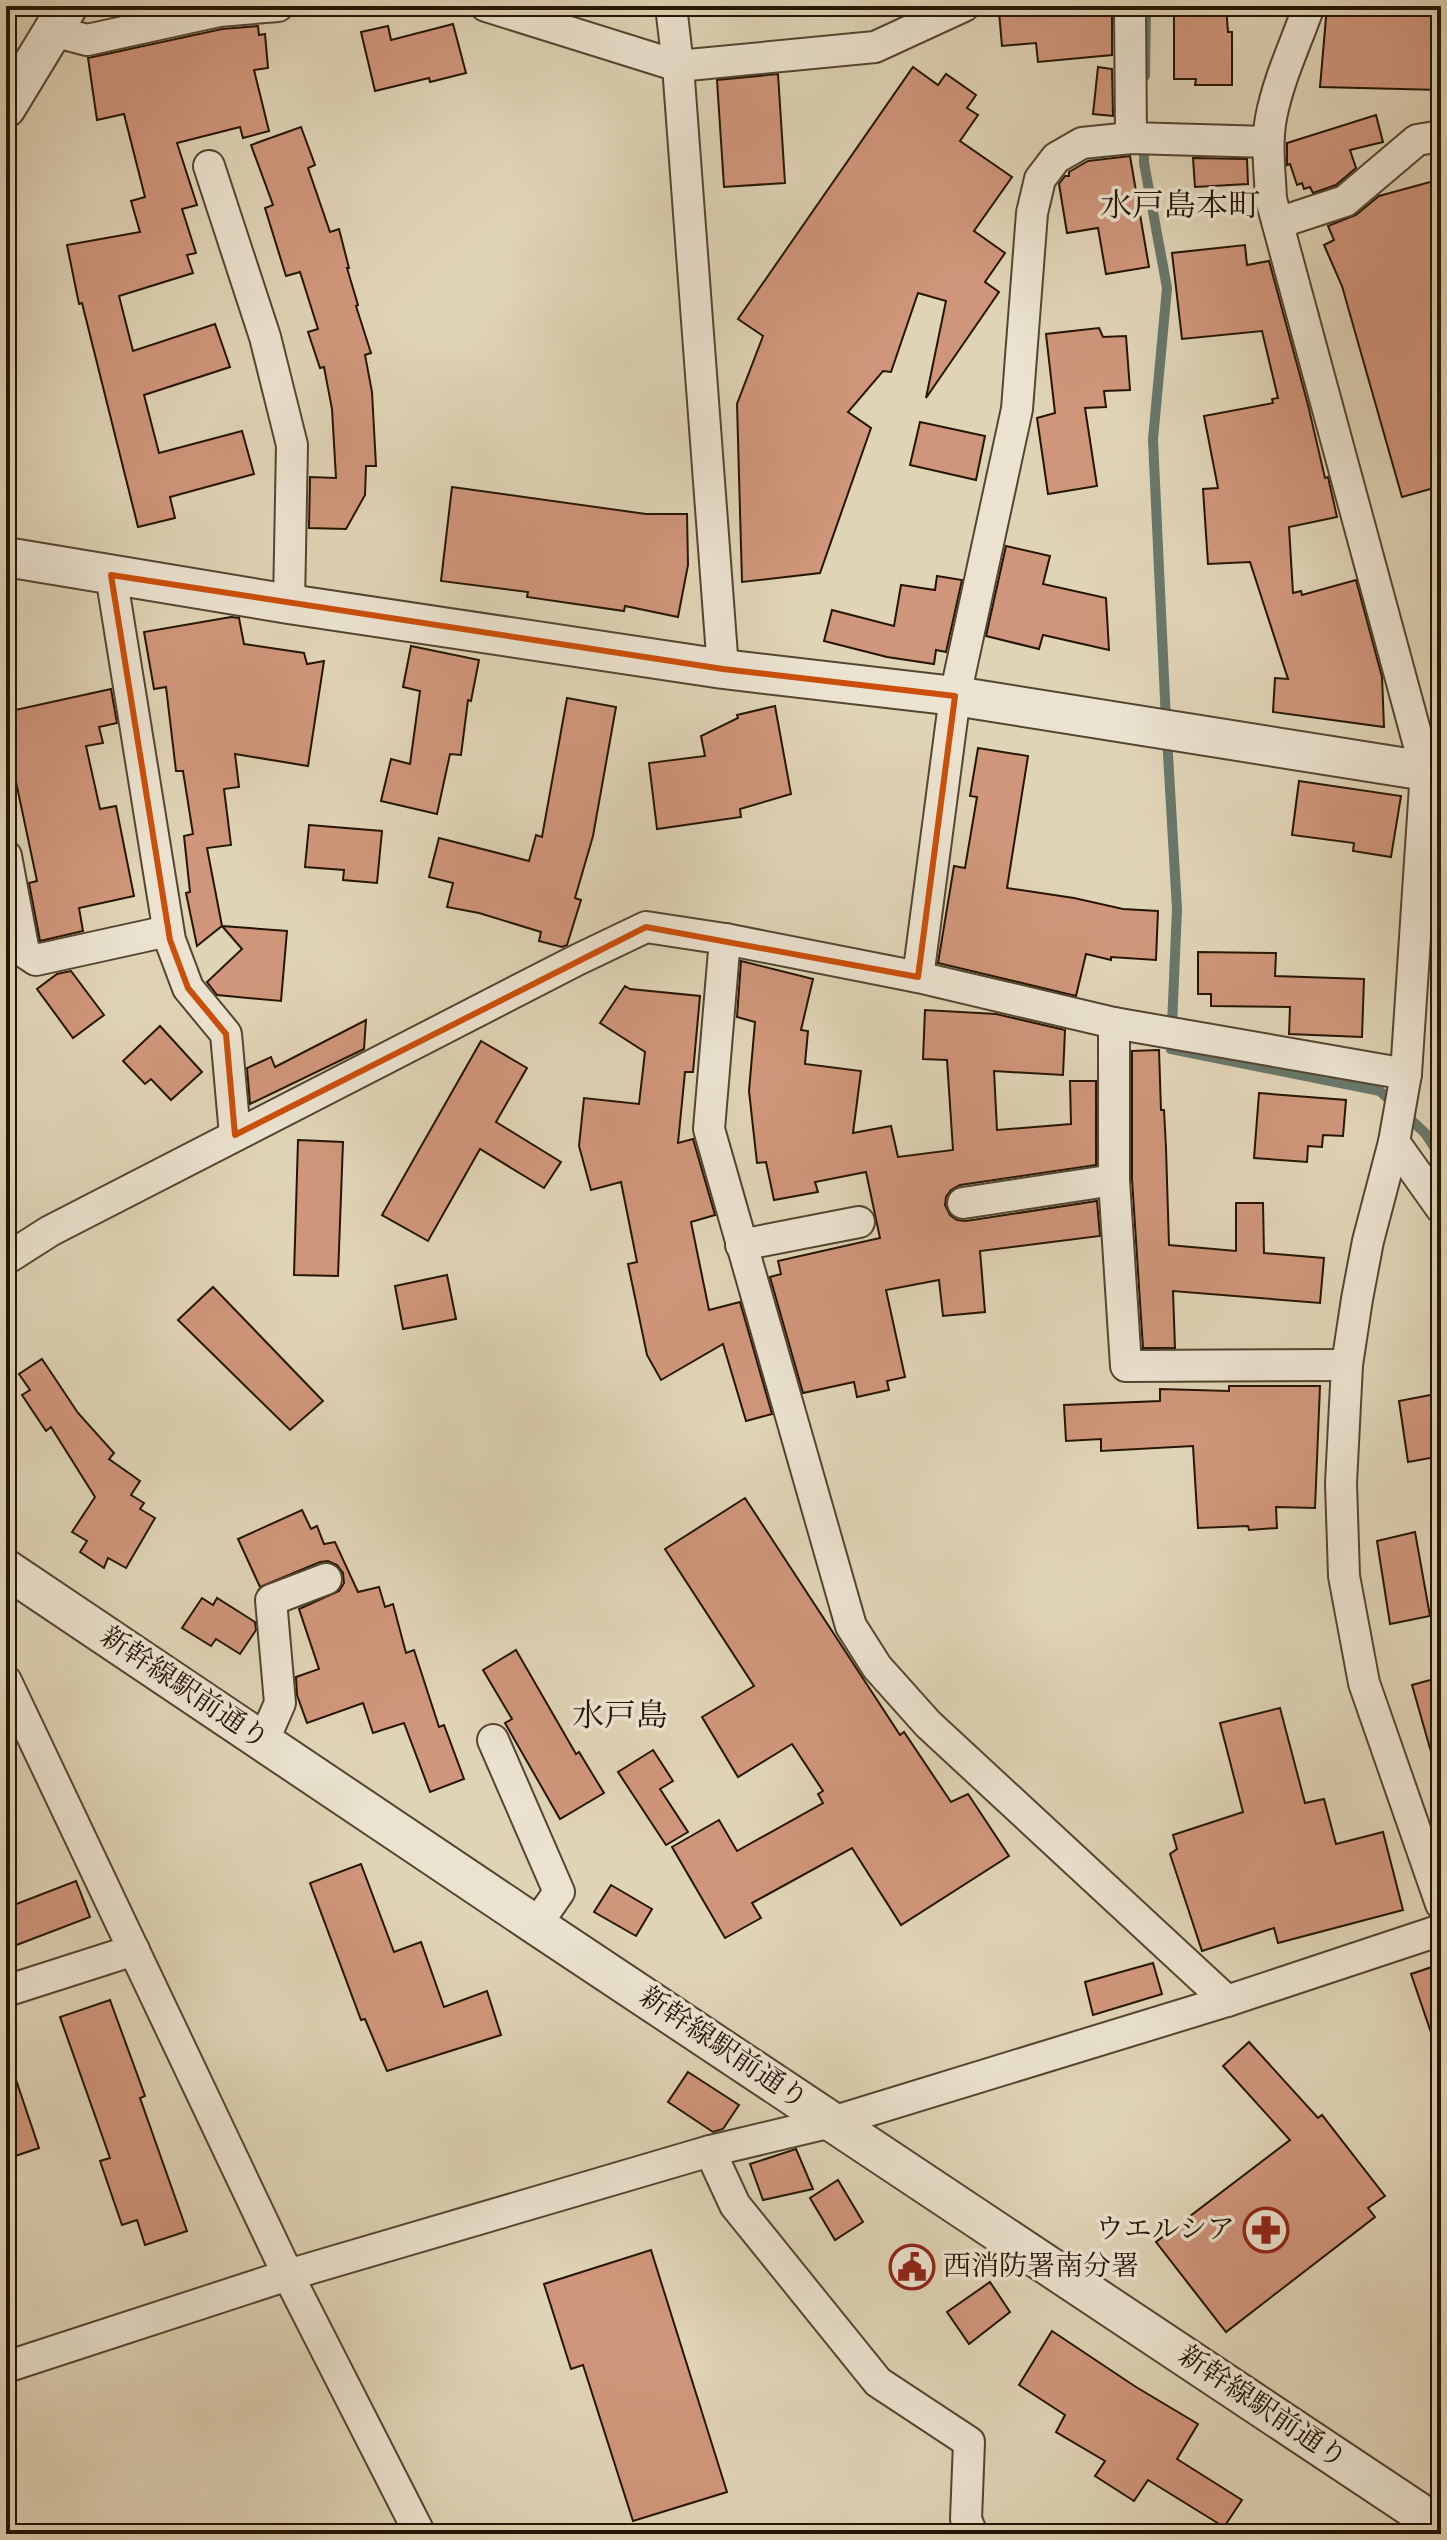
<svg xmlns="http://www.w3.org/2000/svg" width="1447" height="2540" font-family="Vollkorn,'Noto Serif JP',serif">
<style>
.lines{fill:none;stroke-linecap:round;stroke-linejoin:round}
.stream{stroke:#68776b;stroke-width:10}
.building{fill:#d0967b;stroke:#251504;stroke-width:2}
.minor-casing{stroke:#544530;stroke-width:34}
.tertiary-casing{stroke:#544530;stroke-width:42}
.minor{stroke:#ebe3d0;stroke-width:30}
.tertiary{stroke:#ebe3d0;stroke-width:38}
.marked{fill:none;stroke:#cb4f0b;stroke-width:6;stroke-linejoin:round}
.labels{text-anchor:middle;dominant-baseline:central;stroke-width:7;stroke-linejoin:round;paint-order:stroke}
.street-label{font-size:28px;fill:#251504;stroke:#ebe3d0}
.poi-label{font-size:28px;fill:#251504;stroke:#ebe3d0;text-anchor:end}
.quarter-label{font-size:32px;fill:#251504;stroke:#ebe3d0}
</style>
<rect width="100%" height="100%" fill="#e0d4b6"/>
<filter id="stains"><feTurbulence type="fractalNoise" baseFrequency=".0025" numOctaves="4"/><feColorMatrix values="0 0 0 0 .2 0 0 0 0 .09 0 0 0 0 .02 0 0 0 .5 -.17"/></filter>
<radialGradient id="worn" r=".72"><stop offset=".6" stop-color="#630" stop-opacity="0"/><stop offset="1" stop-color="#630" stop-opacity=".3"/></radialGradient>
<g class="lines">
<g class="stream">
<path d="M 1145,76 L 1146,6"/>
<path d="M 1144,140 L 1144,163 L 1167,288 L 1153,439 L 1166,721"/>
<path d="M 1167,737 L 1177,909 L 1171,1049 L 1380,1091 L 1425,1133 L 1441,1158"/>
</g>
</g>
<g class="building">
<path d="M 1061,6 L 1112,6 L 1112,55 L 1038,62 L 1036,43 L 1002,46 L 999,12 Z"/>
<path d="M 1174,6 L 1226,6 L 1228,32 L 1232,32 L 1232,85 L 1195,85 L 1196,79 L 1174,79 Z"/>
<path d="M 1327,6 L 1441,6 L 1441,90 L 1320,87 Z"/>
<path d="M 453,24 L 466,73 L 430,82 L 429,78 L 375,91 L 361,32 L 388,26 L 391,40 Z"/>
<path d="M 258,26 L 259,35 L 265,34 L 268,68 L 254,70 L 269,131 L 243,138 L 240,127 L 177,143 L 197,205 L 182,209 L 196,253 L 187,255 L 193,273 L 119,296 L 133,351 L 215,324 L 230,367 L 144,395 L 159,453 L 242,431 L 254,474 L 170,497 L 175,518 L 138,527 L 82,303 L 79,304 L 67,245 L 140,232 L 131,201 L 145,197 L 124,114 L 97,120 L 88,58 L 222,29 Z"/>
<path d="M 913,67 L 938,85 L 946,74 L 976,95 L 967,108 L 978,115 L 960,141 L 1012,177 L 974,231 L 1005,253 L 985,282 L 999,292 L 926,398 L 946,301 L 918,293 L 891,372 L 883,371 L 848,412 L 871,428 L 820,573 L 742,582 L 737,404 L 763,336 L 738,319 Z"/>
<path d="M 1098,67 L 1112,69 L 1113,116 L 1093,114 Z"/>
<path d="M 778,74 L 785,183 L 724,187 L 717,80 Z"/>
<path d="M 1376,115 L 1383,142 L 1350,150 L 1356,168 L 1336,185 L 1313,193 L 1310,187 L 1304,189 L 1302,183 L 1297,185 L 1290,164 L 1287,165 L 1287,143 Z"/>
<path d="M 301,127 L 315,165 L 308,168 L 330,232 L 339,229 L 349,268 L 347,268 L 358,305 L 356,306 L 371,353 L 365,355 L 372,392 L 376,466 L 366,466 L 365,495 L 346,529 L 309,528 L 310,477 L 336,478 L 332,409 L 324,367 L 320,368 L 308,332 L 318,329 L 300,272 L 286,276 L 265,208 L 273,205 L 251,145 Z"/>
<path d="M 1130,156 L 1149,267 L 1106,274 L 1098,228 L 1067,233 L 1059,184 L 1065,176 L 1069,176 L 1069,172 L 1088,161 Z"/>
<path d="M 1193,158 L 1247,159 L 1248,184 L 1195,187 Z"/>
<path d="M 1441,179 L 1441,486 L 1402,497 L 1342,286 L 1324,245 L 1334,240 L 1328,226 L 1356,215 L 1379,196 Z"/>
<path d="M 1245,245 L 1247,265 L 1269,261 L 1308,405 L 1325,478 L 1328,477 L 1337,517 L 1289,527 L 1293,593 L 1301,591 L 1302,595 L 1356,580 L 1382,677 L 1384,727 L 1273,712 L 1275,678 L 1288,679 L 1250,562 L 1208,564 L 1203,489 L 1218,488 L 1204,416 L 1273,403 L 1272,399 L 1278,398 L 1262,331 L 1182,339 L 1172,253 Z"/>
<path d="M 1099,328 L 1103,337 L 1126,336 L 1130,390 L 1104,391 L 1106,407 L 1085,408 L 1097,486 L 1048,494 L 1037,418 L 1055,413 L 1046,334 Z"/>
<path d="M 920,422 L 985,436 L 976,480 L 910,465 Z"/>
<path d="M 452,487 L 646,514 L 687,514 L 688,565 L 678,617 L 625,606 L 624,611 L 527,597 L 528,592 L 441,581 Z"/>
<path d="M 1006,546 L 1050,556 L 1043,584 L 1106,598 L 1109,650 L 1043,635 L 1039,649 L 986,636 Z"/>
<path d="M 937,576 L 962,580 L 946,652 L 936,650 L 934,664 L 887,657 L 824,641 L 832,610 L 894,626 L 901,585 L 935,590 Z"/>
<path d="M 231,617 L 239,618 L 244,644 L 304,653 L 307,664 L 324,661 L 308,766 L 235,754 L 239,787 L 224,789 L 231,845 L 207,848 L 222,926 L 287,931 L 281,1001 L 217,995 L 207,982 L 242,949 L 222,926 L 197,946 L 186,893 L 190,892 L 184,836 L 193,834 L 183,771 L 176,771 L 166,687 L 154,689 L 144,632 Z"/>
<path d="M 411,646 L 479,660 L 471,701 L 468,700 L 461,755 L 450,754 L 437,814 L 381,801 L 391,759 L 410,764 L 420,691 L 403,687 Z"/>
<path d="M 111,689 L 117,723 L 99,727 L 103,743 L 86,746 L 100,809 L 116,806 L 134,896 L 79,908 L 83,931 L 40,941 L 29,883 L 37,881 L 16,782 L 6,784 L 6,712 Z"/>
<path d="M 567,698 L 616,707 L 593,836 L 575,898 L 581,900 L 567,945 L 562,947 L 539,941 L 541,932 L 479,913 L 447,907 L 453,883 L 429,877 L 439,838 L 529,861 L 536,835 L 542,837 Z"/>
<path d="M 775,706 L 791,794 L 740,809 L 741,817 L 657,829 L 649,763 L 705,756 L 701,736 L 738,718 L 737,715 Z"/>
<path d="M 978,748 L 1028,756 L 1007,888 L 1074,898 L 1123,909 L 1158,911 L 1156,960 L 1111,957 L 1111,960 L 1086,954 L 1076,996 L 938,963 L 954,866 L 965,868 L 977,797 L 970,796 Z"/>
<path d="M 1299,781 L 1401,796 L 1391,857 L 1353,851 L 1354,843 L 1292,835 Z"/>
<path d="M 309,825 L 382,831 L 377,883 L 343,880 L 344,870 L 305,867 Z"/>
<path d="M 1198,952 L 1276,953 L 1275,976 L 1364,979 L 1362,1037 L 1289,1034 L 1290,1007 L 1211,1006 L 1211,994 L 1198,994 Z"/>
<path d="M 741,961 L 813,979 L 801,1030 L 808,1031 L 805,1064 L 861,1071 L 853,1133 L 891,1126 L 898,1157 L 953,1150 L 947,1060 L 923,1059 L 925,1010 L 996,1014 L 1065,1030 L 1063,1075 L 994,1071 L 997,1130 L 1071,1124 L 1070,1081 L 1096,1081 L 1096,1165 L 960,1185 L 951,1190 L 946,1197 L 945,1205 L 950,1215 L 957,1220 L 966,1221 L 1097,1201 L 1100,1236 L 980,1251 L 985,1312 L 943,1316 L 939,1280 L 886,1290 L 905,1377 L 887,1381 L 889,1390 L 857,1397 L 854,1382 L 803,1393 L 770,1277 L 781,1274 L 778,1261 L 880,1238 L 866,1172 L 815,1182 L 818,1192 L 774,1200 L 766,1162 L 757,1163 L 749,1091 L 755,1022 L 737,1017 Z"/>
<path d="M 71,971 L 104,1015 L 73,1038 L 37,989 L 57,974 Z"/>
<path d="M 625,986 L 630,989 L 700,996 L 693,1072 L 685,1072 L 678,1143 L 693,1139 L 715,1215 L 691,1222 L 709,1310 L 740,1302 L 772,1414 L 746,1421 L 723,1344 L 661,1380 L 647,1355 L 628,1264 L 637,1262 L 621,1182 L 591,1190 L 579,1146 L 584,1098 L 639,1104 L 645,1052 L 600,1023 Z"/>
<path d="M 366,1020 L 364,1049 L 250,1104 L 247,1068 L 271,1057 L 275,1067 Z"/>
<path d="M 160,1026 L 202,1072 L 171,1100 L 151,1079 L 145,1084 L 123,1061 Z"/>
<path d="M 481,1041 L 527,1068 L 496,1122 L 561,1162 L 544,1188 L 480,1149 L 428,1241 L 382,1215 Z"/>
<path d="M 1159,1050 L 1161,1110 L 1164,1110 L 1166,1148 L 1169,1245 L 1236,1251 L 1236,1203 L 1263,1203 L 1264,1253 L 1324,1258 L 1320,1303 L 1173,1291 L 1175,1348 L 1143,1348 L 1132,1179 L 1132,1051 Z"/>
<path d="M 1259,1093 L 1346,1100 L 1343,1136 L 1323,1135 L 1322,1147 L 1308,1146 L 1307,1162 L 1254,1158 Z"/>
<path d="M 298,1140 L 343,1142 L 338,1276 L 294,1275 Z"/>
<path d="M 447,1275 L 456,1319 L 403,1329 L 395,1286 Z"/>
<path d="M 213,1287 L 323,1401 L 290,1430 L 178,1320 Z"/>
<path d="M 42,1359 L 78,1413 L 114,1453 L 109,1459 L 140,1481 L 131,1495 L 144,1503 L 140,1509 L 155,1518 L 126,1568 L 108,1558 L 104,1568 L 80,1552 L 87,1541 L 72,1532 L 95,1497 L 51,1427 L 46,1431 L 22,1395 L 30,1390 L 19,1374 Z"/>
<path d="M 1229,1386 L 1320,1386 L 1315,1508 L 1276,1507 L 1277,1528 L 1249,1530 L 1248,1526 L 1198,1528 L 1193,1446 L 1101,1451 L 1101,1439 L 1066,1441 L 1064,1405 L 1160,1401 L 1160,1389 L 1229,1391 Z"/>
<path d="M 1441,1393 L 1441,1456 L 1408,1462 L 1399,1401 Z"/>
<path d="M 745,1498 L 900,1735 L 904,1732 L 951,1802 L 968,1794 L 1009,1856 L 901,1925 L 852,1848 L 752,1903 L 761,1918 L 725,1938 L 672,1847 L 719,1820 L 737,1851 L 823,1803 L 818,1794 L 823,1791 L 792,1744 L 738,1777 L 702,1717 L 754,1686 L 665,1549 Z"/>
<path d="M 302,1510 L 311,1529 L 317,1526 L 324,1544 L 335,1542 L 358,1592 L 379,1587 L 385,1607 L 393,1604 L 406,1653 L 414,1650 L 439,1727 L 444,1725 L 464,1779 L 430,1792 L 404,1723 L 373,1733 L 363,1703 L 307,1723 L 297,1695 L 296,1677 L 319,1669 L 299,1609 L 339,1591 L 344,1583 L 343,1573 L 337,1565 L 328,1561 L 320,1562 L 260,1587 L 238,1539 Z"/>
<path d="M 1415,1532 L 1430,1616 L 1390,1624 L 1377,1541 Z"/>
<path d="M 202,1598 L 213,1605 L 217,1598 L 255,1622 L 256,1630 L 240,1654 L 216,1639 L 211,1646 L 182,1628 Z"/>
<path d="M 516,1650 L 576,1754 L 579,1752 L 604,1793 L 560,1819 L 505,1723 L 512,1719 L 483,1670 Z"/>
<path d="M 1441,1677 L 1441,1758 L 1433,1759 L 1412,1685 Z"/>
<path d="M 1280,1708 L 1305,1803 L 1324,1799 L 1336,1844 L 1383,1832 L 1403,1910 L 1278,1943 L 1274,1928 L 1202,1951 L 1170,1854 L 1177,1849 L 1173,1835 L 1243,1812 L 1220,1723 Z"/>
<path d="M 653,1750 L 673,1781 L 660,1789 L 688,1832 L 666,1845 L 618,1772 Z"/>
<path d="M 361,1864 L 394,1952 L 421,1942 L 444,2007 L 487,1991 L 501,2035 L 387,2071 L 365,2019 L 361,2020 L 310,1883 Z"/>
<path d="M 76,1881 L 90,1917 L 6,1949 L 6,1908 Z"/>
<path d="M 611,1885 L 652,1909 L 636,1936 L 594,1912 Z"/>
<path d="M 1153,1963 L 1162,1994 L 1093,2015 L 1085,1982 Z"/>
<path d="M 1441,1964 L 1441,2049 L 1437,2050 L 1411,1974 Z"/>
<path d="M 110,2000 L 145,2096 L 140,2098 L 187,2231 L 145,2245 L 137,2220 L 122,2225 L 100,2161 L 110,2158 L 60,2017 Z"/>
<path d="M 1249,2042 L 1318,2118 L 1322,2115 L 1385,2196 L 1368,2208 L 1375,2217 L 1226,2332 L 1156,2242 L 1290,2140 L 1223,2066 Z"/>
<path d="M 6,2065 L 11,2065 L 39,2148 L 6,2159 Z"/>
<path d="M 688,2072 L 739,2105 L 723,2129 L 713,2132 L 668,2102 Z"/>
<path d="M 796,2149 L 813,2189 L 763,2200 L 750,2164 Z"/>
<path d="M 838,2180 L 863,2222 L 835,2240 L 810,2198 Z"/>
<path d="M 651,2250 L 727,2492 L 633,2521 L 583,2365 L 571,2369 L 544,2284 Z"/>
<path d="M 990,2282 L 1010,2312 L 969,2344 L 947,2312 Z"/>
<path d="M 1052,2331 L 1136,2387 L 1198,2424 L 1177,2459 L 1242,2500 L 1224,2527 L 1148,2480 L 1134,2501 L 1095,2476 L 1105,2461 L 1056,2432 L 1065,2415 L 1019,2385 Z"/>
</g>
<g class="lines">
<g class="minor-casing">
<g id="minor">
<path d="M 486,6 L 678,66 L 875,47 L 964,6"/>
<path d="M 671,6 L 678,66 L 723,669"/>
<path d="M 1130,6 L 1131,138"/>
<path d="M 1309,6 C 1296,43 1278,80 1271,118 C 1266,145 1270,173 1271,199 L 1426,771 L 1406,1074 L 1394,1142 L 1368,1241 L 1357,1299 L 1347,1365 L 1341,1483 L 1344,1576 L 1364,1683 L 1441,1904"/>
<path d="M 53,31 L 87,40 L 219,11 L 278,6"/>
<path d="M 209,166 L 265,337 L 292,445 L 289,604"/>
<path d="M 1278,223 L 1345,201 L 1417,140 L 1441,136"/>
<path d="M 111,575 L 170,940 L 188,988 L 226,1034 L 235,1135"/>
<path d="M 6,856 L 24,952 L 36,960 L 168,931"/>
<path d="M 725,939 L 709,1129 L 851,1626 L 877,1667 L 928,1724 L 1227,2001"/>
<path d="M 918,977 L 955,696 L 1017,409 L 1032,213 L 1040,179 L 1056,158 L 1082,143 L 1131,138 L 1268,142"/>
<path d="M 1114,1023 L 1114,1180 L 1126,1366 L 1347,1365"/>
<path d="M 1394,1142 L 1441,1208"/>
<path d="M 963,1203 L 1114,1180"/>
<path d="M 741,1245 L 859,1222"/>
<path d="M 6,1259 L 50,1231 L 577,960 L 646,927 L 725,939 L 918,977 L 1114,1023 L 1406,1074"/>
<path d="M 6,1681 L 288,2275 L 420,2534"/>
<path d="M 493,1740 L 559,1892 L 536,1925"/>
<path d="M 263,1742 L 280,1703 L 271,1600 L 326,1579"/>
<path d="M 6,1991 L 134,1950"/>
<path d="M 710,2151 L 735,2205 L 878,2382 L 969,2442 L 966,2519 L 972,2534"/>
<path d="M 6,2367 L 288,2275 L 710,2151 L 832,2122 L 1227,2001 L 1441,1930"/>
</g>
</g>
<g class="tertiary-casing">
<g id="tertiary">
<path d="M 6,108 L 68,6"/>
<path d="M 6,557 L 289,604 L 723,669 L 955,696 L 1426,771 L 1441,752"/>
<path d="M 6,1569 L 536,1925 L 1441,2527"/>
</g>
</g>
<use href="#minor" class="minor"/>
<use href="#tertiary" class="tertiary"/>
</g>
<path class="marked" d="M 111,575 L 723,669 L 955,696 L 918,977 L 646,927 L 235,1135 L 226,1034 L 188,988 L 170,940 Z"/>
<defs>
<g id="pharmacy-ring" transform="scale(2.3)"><circle r="9.5" fill="#ebe3d0" stroke="#8f2418" stroke-width="1.5"/><path d="M-2-6h4v4h4v4h-4v4h-4v-4h-4v-4h4Z" fill="#8f2418"/></g>
<g id="civic-ring" transform="scale(2.3)"><circle r="9.5" fill="#ebe3d0" stroke="#8f2418" stroke-width="1.5"/><path d="M-.6-6.5H3V-4.5H.6V-3L4-1V1h2V6H-6V1h2V-1L-.6-3ZM-1.2 2.5V6h2.4V2.5Z" fill="#8f2418"/></g>
</defs>
<g fill-rule="evenodd">
<use href="#pharmacy-ring" x="1266" y="2230"/>
<use href="#civic-ring" x="912" y="2267"/>
</g>
<g class="labels">
<g class="street-label">
<text transform="translate(184 1689) rotate(34)">新幹線駅前通り</text>
<text transform="translate(723 2049) rotate(34)">新幹線駅前通り</text>
<text transform="translate(1262 2408) rotate(34)">新幹線駅前通り</text>
</g>
<g class="poi-label">
<text x="1235" y="2230">ウエルシア</text>
<text x="943" y="2267" text-anchor="start">西消防署南分署</text>
</g>
<g class="quarter-label">
<text x="1180" y="208">水戸島本町</text>
<text x="620" y="1718">水戸島</text>
</g>
</g>
<rect width="1447" height="2540" fill="none" stroke="#e0d4b6" stroke-width="32"/>
<rect x="8" y="8" width="1431" height="2524" fill="none" stroke="#251504" stroke-width="4"/>
<rect x="16" y="16" width="1415" height="2508" fill="none" stroke="#251504" stroke-width="2"/>
<rect width="100%" height="100%" filter="url(#stains)"/>
<rect width="100%" height="100%" fill="url(#worn)"/>
</svg>
